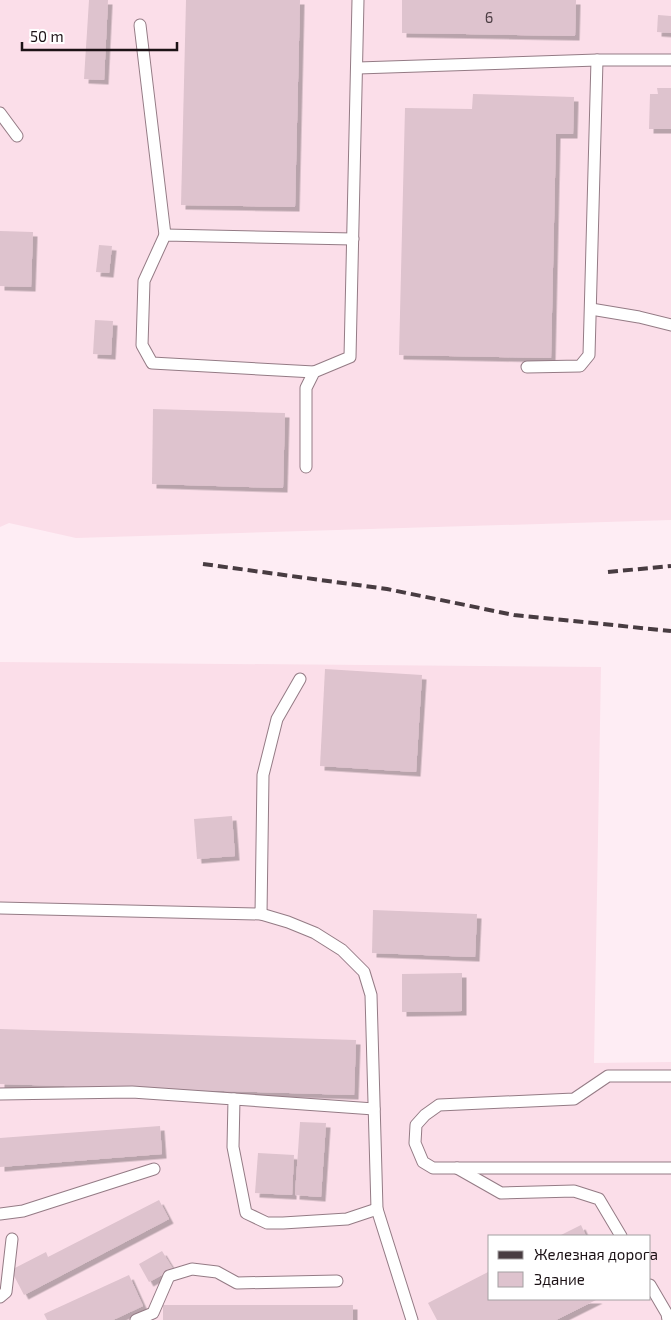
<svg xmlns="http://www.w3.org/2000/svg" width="671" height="1320" font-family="'Exo 2',sans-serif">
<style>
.built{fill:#fbdee9;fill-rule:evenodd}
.building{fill:#dec3ce;filter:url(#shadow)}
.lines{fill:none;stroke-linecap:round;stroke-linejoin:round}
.lane-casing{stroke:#947b85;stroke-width:13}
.lane{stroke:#fff;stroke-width:11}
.rail{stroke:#483c41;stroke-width:4;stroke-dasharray:10 5;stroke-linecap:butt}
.labels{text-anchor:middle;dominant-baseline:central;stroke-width:4;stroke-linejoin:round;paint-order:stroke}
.number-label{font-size:15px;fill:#4c3e44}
</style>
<defs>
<filter id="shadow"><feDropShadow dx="4.5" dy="4.5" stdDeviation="0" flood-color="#0004"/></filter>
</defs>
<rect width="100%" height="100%" fill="#feedf4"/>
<g class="built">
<path d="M 0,0 L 671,0 L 671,520 L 76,538 L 9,523 L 0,527 Z"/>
<path d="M 0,662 L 601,667 L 594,1063 L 671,1062 L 671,1320 L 0,1320 ZM 490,1236 L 650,1236 L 650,1299 L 490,1299 Z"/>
</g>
<g class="building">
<path d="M 89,0 L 108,0 L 104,80 L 84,79 Z"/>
<path d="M 186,0 L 300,0 L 295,207 L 181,205 Z"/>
<path d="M 402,0 L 576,0 L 575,36 L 402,33 Z"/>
<path d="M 658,15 L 671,16 L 671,33 L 657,32 Z"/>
<path d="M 657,88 L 671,88 L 671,129 L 649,129 L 650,94 L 658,94 Z"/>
<path d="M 473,94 L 574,97 L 573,134 L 556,134 L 551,358 L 399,355 L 405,108 L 472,109 Z"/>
<path d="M 0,231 L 33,232 L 31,287 L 0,286 Z"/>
<path d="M 99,245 L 112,246 L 109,273 L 96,272 Z"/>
<path d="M 95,320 L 113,321 L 111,355 L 93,354 Z"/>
<path d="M 153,409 L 285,413 L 283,488 L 152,484 Z"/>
<path d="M 325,669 L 422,675 L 416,772 L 320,766 Z"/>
<path d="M 232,816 L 235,856 L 197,859 L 194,819 Z"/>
<path d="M 373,910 L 477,914 L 475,957 L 372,953 Z"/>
<path d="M 462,973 L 462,1011 L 402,1012 L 402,974 Z"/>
<path d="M 0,1029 L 356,1040 L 354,1095 L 0,1084 Z"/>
<path d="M 300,1122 L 326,1123 L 321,1197 L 295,1195 Z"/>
<path d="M 160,1126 L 162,1154 L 0,1167 L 0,1138 Z"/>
<path d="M 258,1153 L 294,1155 L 292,1195 L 255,1193 Z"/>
<path d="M 159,1200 L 169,1219 L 24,1295 L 11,1270 L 46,1252 L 48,1257 Z"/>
<path d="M 581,1225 L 586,1236 L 559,1236 Z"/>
<path d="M 162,1251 L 173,1269 L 149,1282 L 139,1264 Z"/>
<path d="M 490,1271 L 490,1299 L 598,1299 L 556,1320 L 437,1320 L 428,1303 Z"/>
<path d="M 129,1275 L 143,1306 L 113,1320 L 47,1320 L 44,1314 Z"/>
<rect x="163" y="1305" width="190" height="15"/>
</g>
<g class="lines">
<g class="lane-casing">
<g id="lane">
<path d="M 140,25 L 165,235"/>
<path d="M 358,68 L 597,60 L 671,60"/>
<path d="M 0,113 L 17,136"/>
<path d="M 591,309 L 639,317 L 671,325"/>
<path d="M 527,367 L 580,366 L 589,355 L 597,60"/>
<path d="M 314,372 L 152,363 L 142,345 L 144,281 L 165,235 L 353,239"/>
<path d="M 306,467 L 306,388 L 314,372 L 350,357 L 358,0"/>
<path d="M 0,908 L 261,914 L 288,922 L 315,933 L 342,950 L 364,972 L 371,995 L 377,1209 L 412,1320"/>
<path d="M 261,914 L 263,775 L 277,719 L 300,679"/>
<path d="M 671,1076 L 608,1076 L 574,1099 L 439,1105 L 425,1115 L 416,1125 L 415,1143 L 423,1162 L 433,1168 L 671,1168"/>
<path d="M 0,1094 L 132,1092 L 234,1099 L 233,1147 L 246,1213 L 267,1223 L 283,1223 L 347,1219 L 377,1209"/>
<path d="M 234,1099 L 374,1109"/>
<path d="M 457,1168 L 501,1193 L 574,1191 L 599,1199 L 621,1236"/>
<path d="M 0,1214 L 23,1211 L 154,1169"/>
<path d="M 650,1285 L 667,1314 L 668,1320"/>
<path d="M 0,1297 L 6,1292 L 12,1239"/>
<path d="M 136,1320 L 153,1313 L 169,1276 L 192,1269 L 217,1272 L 237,1283 L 337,1281"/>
</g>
</g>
<use href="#lane" class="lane"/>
<g class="rail">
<path d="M 203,564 L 387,589 L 514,615 L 671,631"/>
<path d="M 608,572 L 671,566"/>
</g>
</g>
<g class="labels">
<g class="number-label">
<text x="489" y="17">6</text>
</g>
</g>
<rect x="488" y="1235" width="162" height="65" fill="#ffffff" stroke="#a4a0a2"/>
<rect x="498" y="1251" width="25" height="8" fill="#483c41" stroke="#a4a0a2"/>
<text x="534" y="1260" font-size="15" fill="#1c1216">Железная дорога</text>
<rect x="498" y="1272" width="25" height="15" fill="#dec3ce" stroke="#a4a0a2"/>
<text x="534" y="1285" font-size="15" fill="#1c1216">Здание</text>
<path d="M22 42v8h155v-8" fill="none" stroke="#1c1216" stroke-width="2.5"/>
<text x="30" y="42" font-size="15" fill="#1c1216" stroke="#ffffff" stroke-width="4" paint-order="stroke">50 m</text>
</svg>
